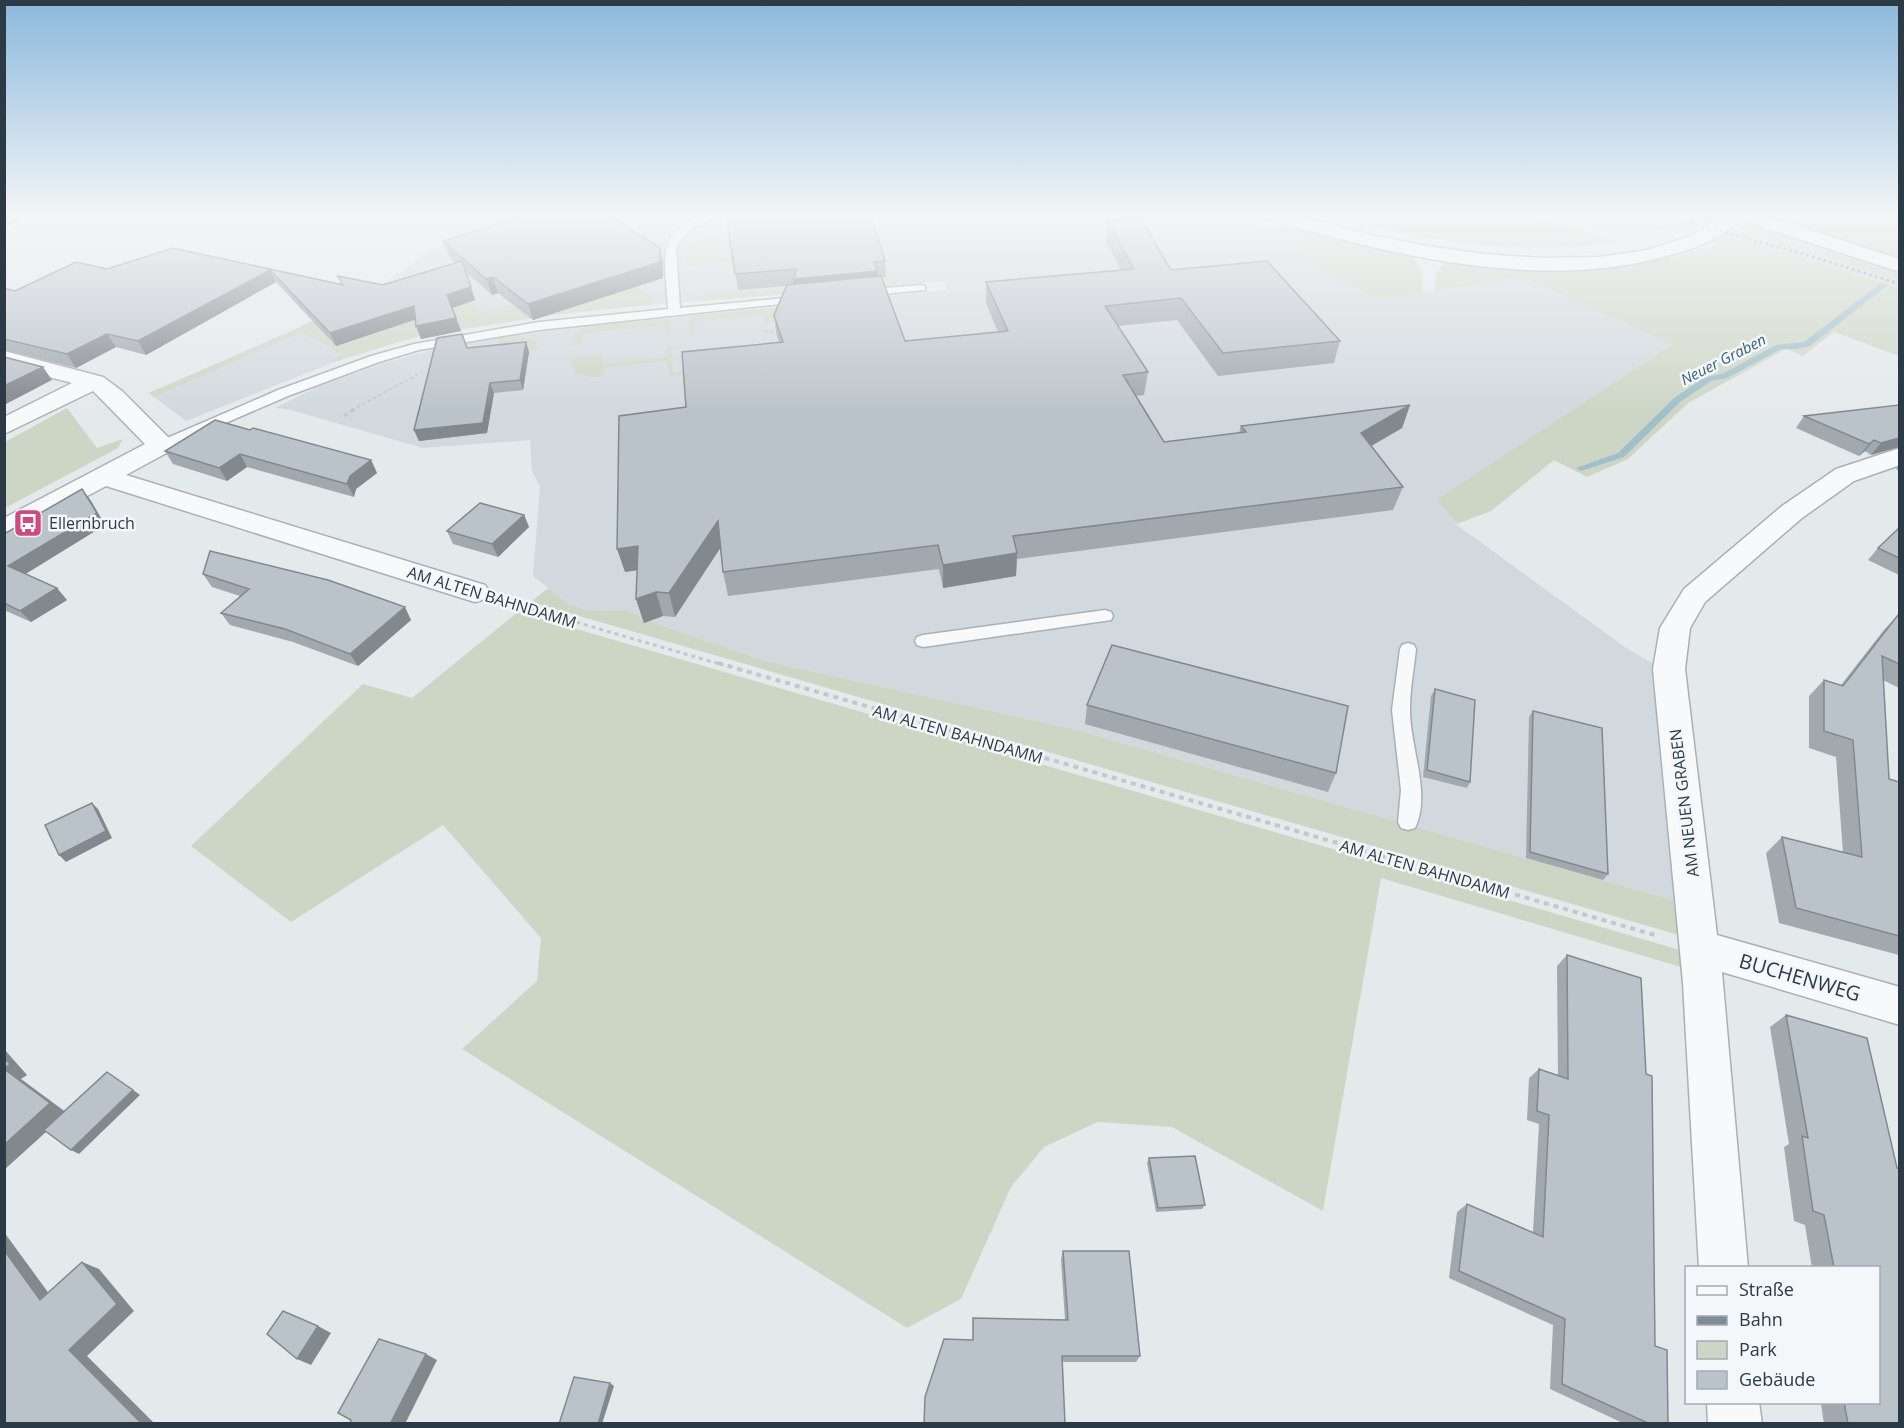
<svg xmlns="http://www.w3.org/2000/svg" width="1904" height="1428" font-family="'Open Sans',sans-serif">
<style>
.built{fill:#d2d9de}
.green{fill:#cdd6c5}
.lines{fill:none;stroke-linecap:round;stroke-linejoin:round}
.stream{fill:#a0bfcb;fill-rule:evenodd}
.lane-casing{stroke:#a9b1b7;stroke-width:3}
.street-casing{stroke:#a9b1b7;stroke-width:3}
.path-far2{stroke:#c2c7cb;stroke-width:2;stroke-dasharray:3 3;stroke-linecap:butt}
.path-far1{stroke:#c2c7cb;stroke-width:3;stroke-dasharray:4 4;stroke-linecap:butt}
.path{stroke:#c2c7cb;stroke-width:4;stroke-dasharray:5 5;stroke-linecap:butt}
.lane{fill:#f7f9fa;fill-rule:evenodd}
.street{fill:#f7f9fa;fill-rule:evenodd}
.rail{stroke:#7d8c96;stroke-width:3;stroke-dasharray:2 4;stroke-linecap:butt}
.wall{fill:#a1a8ae}
.shaded-wall{fill:#83888d}
.building{fill:#bbc3ca;stroke:#83888d;stroke-width:1.5}
.labels{text-anchor:middle;dominant-baseline:central;stroke-width:5;stroke-linejoin:round;paint-order:stroke}
.far-water-label{font-size:15px;font-style:italic;fill:#356379;stroke:#f4f7f9}
.poi-label{font-size:16px;fill:#2b3a45;stroke:#f4f7f9;text-anchor:start}
.street-label{font-size:16px;fill:#2b3a45;stroke:#f4f7f9}
.near-street-label{font-size:20px;fill:#2b3a45;stroke:#f4f7f9}
</style>
<rect width="100%" height="100%" fill="#e4e9ec"/>
<g class="built">
<path d="M 462,214 L 1172,214 L 1214,221 L 1217,225 L 1256,222 L 1258,226 L 1278,229 L 1336,280 L 1361,290 L 1371,300 L 1522,277 L 1672,344 L 1436,500 L 1457,525 L 1629,650 L 1660,667 L 1676,901 L 1073,729 L 765,661 L 666,627 L 626,610 L 590,611 L 568,604 L 533,576 L 540,487 L 532,471 L 530,440 L 423,448 L 291,410 L 275,408 L 315,388 L 380,364 L 457,343 L 585,326 L 947,290 L 944,281 L 614,308 L 560,314 L 421,336 L 352,355 L 186,421 L 149,393 L 296,329 L 388,281 L 449,237 Z"/>
<path d="M 1613,214 L 1689,214 L 1686,218 L 1797,249 L 1899,281 L 1899,288 L 1792,254 L 1724,236 L 1670,227 L 1661,231 Z"/>
</g>
<g class="green">
<path d="M 1172,214 L 1252,214 L 1258,218 L 1256,222 L 1217,225 L 1214,221 Z"/>
<path d="M 1319,214 L 1533,214 L 1618,242 C 1517,259 1417,238 1319,214 Z"/>
<path d="M 1773,214 L 1899,214 L 1899,258 L 1781,220 Z"/>
<path d="M 1283,224 L 1412,255 L 1422,271 L 1423,293 L 1371,300 L 1361,290 L 1336,280 L 1278,229 Z"/>
<path d="M 1761,225 L 1899,270 L 1899,281 L 1797,249 L 1732,231 L 1743,226 Z"/>
<path d="M 1724,236 L 1792,254 L 1899,288 L 1899,356 L 1834,332 L 1803,356 L 1786,349 L 1688,403 L 1628,459 L 1587,477 L 1554,460 L 1491,511 L 1457,524 L 1436,500 L 1672,344 L 1522,277 L 1435,291 L 1436,274 L 1444,262 L 1599,268 L 1635,264 L 1676,256 L 1701,248 L 1709,249 L 1717,244 L 1715,241 Z"/>
<path d="M 724,237 L 730,258 L 797,252 L 788,256 L 687,266 L 686,245 L 699,240 Z"/>
<path d="M 899,279 L 899,285 L 702,301 L 686,296 Z"/>
<path d="M 388,281 L 461,295 L 485,314 L 513,304 L 519,309 L 544,301 L 559,312 L 636,287 L 653,299 L 650,305 L 560,314 L 460,329 L 459,324 L 457,324 L 334,362 L 331,361 L 343,354 L 301,332 L 154,397 L 149,393 L 296,329 Z"/>
<path d="M 791,306 L 770,324 L 765,324 L 763,315 L 694,322 L 695,332 L 691,333 L 690,320 L 698,315 Z"/>
<path d="M 663,319 L 669,320 L 671,335 L 666,335 L 665,325 L 583,333 L 582,343 L 571,345 L 574,334 L 585,326 Z"/>
<path d="M 517,336 L 536,340 L 538,349 L 529,352 L 494,393 L 534,389 L 492,394 L 498,338 Z"/>
<path d="M 693,345 L 671,349 L 673,373 L 696,371 L 696,373 L 670,376 L 667,361 L 603,368 L 603,377 L 588,377 L 575,372 L 570,359 L 603,354 L 603,364 L 667,357 L 668,347 Z"/>
<path d="M 67,408 L 97,448 L 123,439 L 118,448 L 5,508 L 5,442 Z"/>
<path d="M 548,588 L 568,604 L 590,611 L 626,610 L 666,627 L 765,661 L 1073,729 L 1676,901 L 1679,935 L 531,602 Z"/>
<path d="M 518,612 L 1680,950 L 1681,967 L 1381,878 L 1323,1211 L 1172,1127 L 1098,1122 L 1044,1147 L 1011,1187 L 961,1299 L 907,1328 L 462,1049 L 537,981 L 541,938 L 443,825 L 291,922 L 191,846 L 363,684 L 412,698 Z"/>
</g>
<g class="lines">
<path class="stream" d="M 1881,283 L 1888,285 L 1810,346 L 1796,349 L 1781,349 L 1727,378 L 1711,381 L 1680,402 L 1624,457 L 1581,471 L 1576,468 L 1618,453 L 1674,398 L 1705,377 L 1722,374 L 1776,345 L 1804,342 Z"/>
<g class="lane-casing">
<g id="lane">
<path d="M 704,214 L 719,214 L 687,232 L 676,247 L 680,308 L 805,296 L 811,299 L 809,301 L 539,330 L 419,350 L 379,362 L 288,396 L 168,448 L 163,449 L 156,445 L 158,442 L 278,390 L 371,356 L 414,344 L 539,322 L 668,309 C 666,264 653,234 704,214 Z"/>
<path d="M 921,285 L 925,286 L 925,290 L 862,296 L 856,293 L 862,290 Z"/>
<path d="M 1105,610 L 1111,612 L 1113,616 L 1111,620 L 923,647 L 917,645 L 915,641 L 917,637 L 923,635 Z"/>
<path d="M 1408,643 L 1414,645 L 1416,649 C 1414,669 1410,689 1410,709 C 1409,744 1432,795 1415,828 L 1408,830 L 1401,828 L 1398,822 L 1401,790 L 1392,710 L 1400,649 L 1402,645 Z"/>
</g>
</g>
<g class="street-casing">
<g id="street">
<path d="M 1262,214 L 1292,214 L 1371,235 L 1427,246 L 1484,254 L 1542,258 L 1598,257 L 1647,250 L 1690,236 L 1727,214 L 1760,214 L 1900,259 L 1900,272 L 1743,221 C 1730,229 1717,239 1703,244 C 1567,299 1400,258 1264,218 Z"/>
<path d="M 4,351 L 103,377 L 122,391 L 176,445 L 172,450 L 126,475 L 485,585 L 490,592 L 485,599 L 475,602 L 465,599 L 106,486 L 14,535 L 4,537 L 4,518 L 145,444 L 93,391 L 4,434 L 4,417 L 72,383 L 4,365 Z"/>
<path d="M 1900,448 L 1900,465 L 1854,481 L 1802,518 L 1705,602 L 1690,628 L 1685,669 L 1717,935 L 1900,987 L 1900,1025 L 1722,972 L 1748,1268 L 1699,1268 L 1683,983 L 1653,669 L 1660,628 L 1684,589 L 1782,506 L 1836,469 Z"/>
<path d="M 1707,1402 L 1759,1402 L 1762,1424 L 1708,1424 Z"/>
</g>
</g>
<g class="path-far2">
<path d="M 727,233 L 731,258"/>
<path d="M 764,331 L 781,334"/>
<path d="M 771,333 L 777,326"/>
<path d="M 352,410 L 422,372"/>
</g>
<g class="path-far1">
<path d="M 344,416 L 355,409"/>
<path d="M 507,602 L 723,665"/>
</g>
<path class="path" d="M 718,663 L 1658,936"/>
<use href="#lane" class="lane"/>
<use href="#street" class="street"/>
<path class="rail" d="M 1656,214 L 1794,251 L 1900,284"/>
</g>
<g class="wall">
<path d="M 726,214 L 879,214 L 879,216 L 872,216 L 885,261 L 886,277 L 881,277 L 905,341 L 998,332 L 986,303 L 986,282 L 1121,270 L 1106,242 L 1108,221 L 1171,270 L 1340,341 L 1334,363 L 1218,376 L 1177,320 L 1118,326 L 1148,372 L 1144,395 L 1136,396 L 1164,442 L 1239,433 L 1241,426 L 1410,405 L 1402,428 L 1371,446 L 1403,487 L 1393,510 L 1017,559 L 1016,576 L 943,588 L 939,569 L 728,596 L 723,572 L 720,548 L 675,617 L 663,616 L 644,623 L 636,599 L 637,570 L 625,572 L 686,407 L 779,342 L 777,337 L 774,315 L 787,286 L 738,290 Z"/>
<path d="M 443,241 L 660,248 L 663,263 L 663,278 L 533,320 L 498,293 L 492,295 L 466,272 L 475,300 L 452,308 L 461,331 L 421,339 L 415,320 L 336,346 L 276,282 L 146,355 L 116,347 L 76,368 L 4,350 L 4,288 L 15,291 L 107,269 L 173,248 L 342,284 L 338,276 L 383,285 L 456,263 L 449,256 Z"/>
<path d="M 526,342 L 529,352 L 523,390 L 494,393 L 487,433 L 419,441 L 414,430 L 467,348 Z"/>
<path d="M 1804,416 L 1899,447 L 1871,455 L 1865,451 L 1859,456 L 1796,428 Z"/>
<path d="M 250,430 L 371,460 L 377,473 L 356,489 L 354,497 L 247,467 L 227,481 L 173,464 L 165,451 Z"/>
<path d="M 1899,464 L 1899,471 L 1896,469 Z"/>
<path d="M 82,489 L 91,501 L 105,525 L 25,574 L 67,600 L 31,622 L 4,610 L 4,534 Z"/>
<path d="M 524,515 L 529,527 L 498,557 L 453,544 L 447,531 Z"/>
<path d="M 1899,528 L 1899,575 L 1868,560 L 1878,548 Z"/>
<path d="M 203,574 L 411,620 L 358,666 L 293,642 L 230,625 L 221,613 L 240,596 L 212,587 Z"/>
<path d="M 1898,615 L 1899,615 L 1899,688 L 1883,680 L 1889,779 L 1899,782 L 1899,955 L 1779,923 L 1766,853 L 1782,837 L 1843,853 L 1836,757 L 1809,748 L 1809,696 L 1824,680 L 1841,685 L 1883,631 Z"/>
<path d="M 1435,689 L 1470,782 L 1467,788 L 1423,777 L 1431,696 Z"/>
<path d="M 1087,705 L 1336,773 L 1328,792 L 1085,724 Z"/>
<path d="M 1533,711 L 1608,874 L 1603,880 L 1526,858 L 1529,717 Z"/>
<path d="M 1567,955 L 1655,1346 L 1668,1424 L 1625,1424 L 1550,1389 L 1553,1325 L 1449,1278 L 1457,1212 L 1467,1204 L 1533,1232 L 1539,1124 L 1527,1120 L 1529,1078 L 1539,1069 L 1558,1075 L 1557,966 Z"/>
<path d="M 1786,1015 L 1867,1038 L 1897,1168 L 1899,1169 L 1899,1424 L 1824,1424 L 1821,1404 L 1828,1402 L 1878,1402 L 1878,1268 L 1812,1268 L 1805,1225 L 1794,1221 L 1784,1147 L 1789,1144 L 1770,1027 Z"/>
<path d="M 1149,1158 L 1205,1205 L 1202,1209 L 1156,1212 L 1147,1163 Z"/>
<path d="M 1063,1251 L 1140,1356 L 1136,1362 L 1062,1362 L 972,1340 L 1065,1320 L 1061,1259 Z"/>
</g>
<g class="shaded-wall">
<path d="M 4,214 L 35,214 L 4,227 Z"/>
<path d="M 868,214 L 879,214 L 879,216 L 868,217 Z"/>
<path d="M 660,248 L 663,263 L 663,278 L 533,320 L 528,304 Z"/>
<path d="M 462,261 L 475,300 L 452,308 L 447,295 Z"/>
<path d="M 270,270 L 276,282 L 146,355 L 138,341 Z"/>
<path d="M 878,271 L 878,287 L 795,295 L 793,279 Z"/>
<path d="M 493,277 L 498,293 L 492,295 L 486,279 Z"/>
<path d="M 414,306 L 419,318 L 336,346 L 330,333 Z"/>
<path d="M 456,318 L 461,331 L 421,339 L 416,326 Z"/>
<path d="M 107,334 L 116,347 L 76,368 L 67,354 Z"/>
<path d="M 526,342 L 529,352 L 523,390 L 520,380 Z"/>
<path d="M 43,367 L 52,380 L 4,405 L 4,386 Z"/>
<path d="M 490,383 L 494,393 L 487,433 L 419,441 L 414,430 Z"/>
<path d="M 1410,405 L 1402,428 L 1354,456 L 1361,433 Z"/>
<path d="M 1899,438 L 1899,447 L 1871,455 L 1881,443 Z"/>
<path d="M 1874,440 L 1865,451 L 1859,456 L 1869,444 Z"/>
<path d="M 240,454 L 247,467 L 227,481 L 219,468 Z"/>
<path d="M 371,460 L 377,473 L 356,489 L 354,497 L 347,484 L 350,476 Z"/>
<path d="M 82,489 L 91,501 L 105,525 L 19,578 L 8,566 Z"/>
<path d="M 524,515 L 529,527 L 498,557 L 492,544 Z"/>
<path d="M 718,521 L 723,544 L 675,617 L 669,593 Z"/>
<path d="M 638,546 L 645,569 L 625,572 L 617,549 Z"/>
<path d="M 1017,553 L 1016,576 L 943,588 L 943,565 Z"/>
<path d="M 57,588 L 67,600 L 31,622 L 20,611 Z"/>
<path d="M 656,592 L 663,616 L 644,623 L 636,599 Z"/>
<path d="M 405,607 L 411,620 L 358,666 L 350,654 Z"/>
<path d="M 92,803 L 98,809 L 112,838 L 66,862 L 59,855 Z"/>
<path d="M 4,1049 L 27,1075 L 21,1079 L 67,1113 L 4,1170 Z"/>
<path d="M 133,1090 L 140,1095 L 79,1154 L 71,1150 Z"/>
<path d="M 4,1232 L 58,1306 L 40,1300 L 4,1250 Z"/>
<path d="M 82,1262 L 99,1269 L 134,1311 L 87,1356 L 155,1424 L 142,1424 L 69,1350 Z"/>
<path d="M 318,1326 L 331,1333 L 311,1365 L 297,1359 Z"/>
<path d="M 426,1354 L 437,1360 L 405,1424 L 390,1424 Z"/>
<path d="M 610,1383 L 614,1386 L 602,1424 L 598,1424 Z"/>
</g>
<g class="building">
<path d="M 530,214 L 607,214 L 660,248 L 660,262 L 528,304 L 493,277 L 486,279 L 443,241 Z"/>
<path d="M 726,214 L 871,214 L 885,261 L 874,262 L 878,271 L 793,279 L 797,269 L 735,274 Z"/>
<path d="M 1141,219 L 1171,270 L 1267,261 L 1340,341 L 1223,353 L 1181,298 L 1105,306 L 1148,372 L 1123,375 L 1164,442 L 1246,432 L 1241,426 L 1410,405 L 1361,433 L 1403,487 L 1013,536 L 1017,553 L 943,565 L 938,545 L 723,572 L 718,521 L 669,593 L 656,592 L 636,599 L 638,546 L 617,549 L 619,416 L 686,407 L 682,352 L 783,342 L 774,315 L 787,285 L 881,276 L 905,341 L 1008,331 L 986,282 L 1134,269 L 1108,221 Z"/>
<path d="M 173,248 L 343,285 L 338,276 L 383,285 L 462,261 L 471,287 L 447,295 L 456,318 L 416,326 L 414,306 L 330,333 L 270,270 L 138,341 L 107,334 L 67,354 L 4,339 L 4,288 L 15,291 L 76,262 L 107,269 Z"/>
<path d="M 462,334 L 467,348 L 526,342 L 520,380 L 490,383 L 483,423 L 414,430 L 437,338 Z"/>
<path d="M 4,357 L 43,367 L 4,386 Z"/>
<path d="M 1899,405 L 1899,438 L 1881,443 L 1874,440 L 1869,444 L 1804,416 Z"/>
<path d="M 215,420 L 250,430 L 253,428 L 371,460 L 350,476 L 347,484 L 240,454 L 219,468 L 165,451 Z"/>
<path d="M 82,489 L 97,513 L 8,566 L 57,588 L 20,611 L 4,603 L 4,534 Z"/>
<path d="M 480,503 L 524,515 L 492,544 L 447,531 Z"/>
<path d="M 1899,528 L 1899,558 L 1878,548 Z"/>
<path d="M 210,551 L 328,580 L 405,607 L 350,654 L 285,629 L 221,613 L 249,589 L 203,574 Z"/>
<path d="M 1898,615 L 1899,615 L 1899,664 L 1882,656 L 1889,779 L 1899,782 L 1899,936 L 1796,908 L 1782,837 L 1862,857 L 1853,740 L 1824,731 L 1824,680 L 1843,686 Z"/>
<path d="M 1112,645 L 1348,706 L 1336,773 L 1087,705 Z"/>
<path d="M 1435,689 L 1475,700 L 1470,782 L 1427,770 Z"/>
<path d="M 1533,711 L 1602,728 L 1608,874 L 1530,852 Z"/>
<path d="M 92,803 L 106,831 L 59,855 L 45,825 Z"/>
<path d="M 1567,955 L 1641,978 L 1646,1074 L 1652,1076 L 1655,1346 L 1667,1350 L 1668,1424 L 1650,1424 L 1562,1384 L 1565,1319 L 1459,1271 L 1467,1204 L 1543,1237 L 1549,1115 L 1537,1111 L 1539,1069 L 1568,1079 Z"/>
<path d="M 1786,1015 L 1867,1038 L 1897,1168 L 1899,1169 L 1899,1424 L 1848,1424 L 1844,1402 L 1878,1402 L 1878,1268 L 1834,1268 L 1824,1215 L 1813,1211 L 1802,1136 L 1808,1138 Z"/>
<path d="M 4,1058 L 10,1064 L 4,1069 Z"/>
<path d="M 4,1069 L 50,1103 L 4,1145 Z"/>
<path d="M 107,1072 L 133,1090 L 71,1150 L 44,1130 Z"/>
<path d="M 1195,1156 L 1205,1205 L 1158,1208 L 1149,1158 Z"/>
<path d="M 4,1250 L 40,1300 L 82,1262 L 117,1304 L 69,1350 L 142,1424 L 4,1424 Z"/>
<path d="M 1063,1251 L 1129,1251 L 1140,1356 L 1062,1356 L 1065,1424 L 924,1424 L 925,1397 L 944,1339 L 973,1340 L 973,1318 L 1068,1320 Z"/>
<path d="M 283,1311 L 318,1326 L 297,1359 L 267,1334 Z"/>
<path d="M 379,1339 L 426,1354 L 390,1424 L 350,1424 L 351,1420 L 338,1413 Z"/>
<path d="M 574,1377 L 610,1383 L 598,1424 L 559,1424 Z"/>
</g>
<linearGradient id="sky" x2="0" y2="1"><stop stop-color="#8bb8dc"/><stop offset="0.52" stop-color="#f3f5f6"/><stop offset="1" stop-color="#f3f5f6" stop-opacity="0"/></linearGradient>
<rect width="1904" height="414" fill="url(#sky)"/>
<defs>
<g id="bus-square" transform="scale(1.5)"><rect x="-9" y="-9" width="18" height="18" rx="4" fill="#cf4b7d" stroke="#f4f7f9"/><path d="M-5-6H5V4H4V6H2V4H-2V6H-4V4H-5ZM-3.5-4V0h7V-4ZM-3.5 1.2v1.5H-2V1.2ZM2 1.2v1.5H3.5V1.2Z" fill="#fff"/></g>
</defs>
<g fill-rule="evenodd">
<use href="#bus-square" x="28" y="523"/>
</g>
<g class="labels">
<g class="far-water-label">
<text transform="translate(1723 359) rotate(-27)">Neuer Graben</text>
</g>
<g class="poi-label">
<text x="49" y="523">Ellernbruch</text>
</g>
<g class="street-label">
<text transform="translate(492 597) rotate(17)">AM ALTEN BAHNDAMM</text>
<text transform="translate(958 734) rotate(16)">AM ALTEN BAHNDAMM</text>
<text transform="translate(1684 803) rotate(-97)">AM NEUEN GRABEN</text>
<text transform="translate(1425 869) rotate(16)">AM ALTEN BAHNDAMM</text>
</g>
<g class="near-street-label">
<text transform="translate(1800 977) rotate(16)">BUCHENWEG</text>
</g>
</g>
<rect width="1904" height="1428" fill="none" stroke="#2b3a45" stroke-width="12"/>
<rect x="1685" y="1266" width="195" height="138" fill="#f4f7f9" stroke="#a4abb1" stroke-width="1.5"/>
<rect x="1697" y="1286" width="30" height="9" fill="#f7f9fa" stroke="#a4abb1" stroke-width="1.5"/>
<text x="1739" y="1296" font-size="18" fill="#2b3a45">Straße</text>
<rect x="1697" y="1316" width="30" height="9" fill="#7d8c96" stroke="#a4abb1" stroke-width="1.5"/>
<text x="1739" y="1326" font-size="18" fill="#2b3a45">Bahn</text>
<rect x="1697" y="1341" width="30" height="18" fill="#cdd6c5" stroke="#a4abb1" stroke-width="1.5"/>
<text x="1739" y="1356" font-size="18" fill="#2b3a45">Park</text>
<rect x="1697" y="1371" width="30" height="18" fill="#bbc3ca" stroke="#a4abb1" stroke-width="1.5"/>
<text x="1739" y="1386" font-size="18" fill="#2b3a45">Gebäude</text>
</svg>
